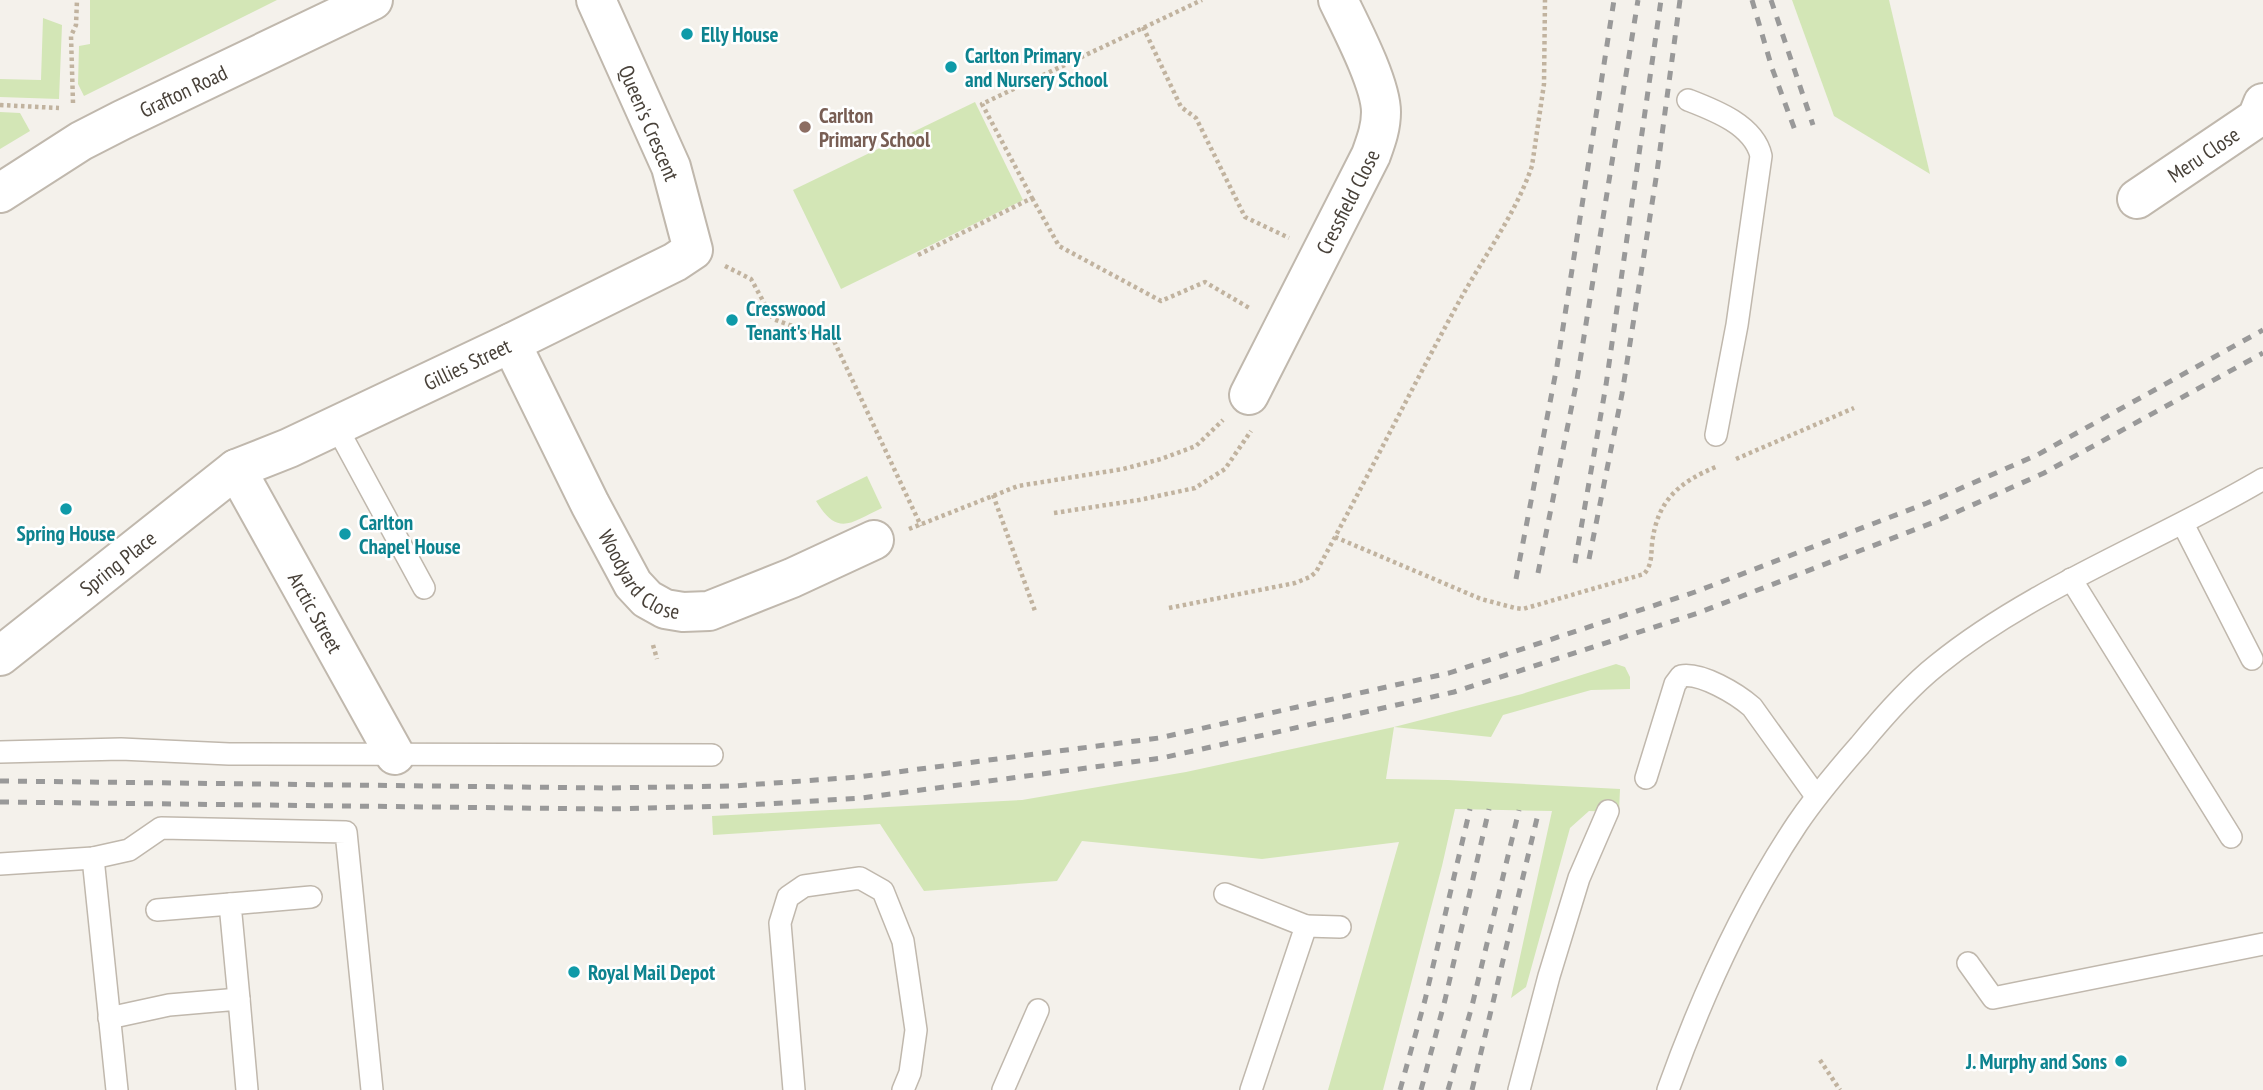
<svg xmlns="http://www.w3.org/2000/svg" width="2263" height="1090" font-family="'PT Sans Narrow',sans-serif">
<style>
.green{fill:#d3e6b6}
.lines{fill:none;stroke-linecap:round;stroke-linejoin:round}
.service-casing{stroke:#c0b8ad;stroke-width:24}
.minor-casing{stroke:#c0b8ad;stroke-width:42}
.path{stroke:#c1b39f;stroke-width:4.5;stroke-dasharray:3.5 3.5;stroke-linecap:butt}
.service{stroke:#fff;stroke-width:21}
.minor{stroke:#fff;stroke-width:38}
.rail{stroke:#999;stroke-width:5;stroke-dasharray:9 9;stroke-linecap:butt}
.culture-dot{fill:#0f9aa8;stroke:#fff;stroke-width:2.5}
.education-dot{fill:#8d6e63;stroke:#fff;stroke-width:2.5}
.labels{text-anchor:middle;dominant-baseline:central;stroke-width:5;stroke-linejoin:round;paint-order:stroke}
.culture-label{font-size:21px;font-weight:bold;fill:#0d838f;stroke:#fff;text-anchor:start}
.street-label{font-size:21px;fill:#484139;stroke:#fff}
.education-label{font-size:21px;font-weight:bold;fill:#785e54;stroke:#fff;text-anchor:start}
</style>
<rect width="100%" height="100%" fill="#f4f1eb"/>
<g class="green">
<path d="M 90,0 L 277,0 L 84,96 L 78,84 L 79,46 L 90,44 Z"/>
<path d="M 1792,0 L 1889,0 L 1930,174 L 1834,116 Z"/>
<path d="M 43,18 L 62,25 L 59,99 L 0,97 L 0,79 L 41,80 Z"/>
<path d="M 975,102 L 1023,200 L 841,289 L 793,190 Z"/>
<path d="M 0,112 L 20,113 L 30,131 L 0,149 Z"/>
<path d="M 867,476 L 882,508 C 850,523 838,537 816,501 Z"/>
<path d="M 1616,664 L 1625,667 L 1630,677 L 1630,689 L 1591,690 L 1503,715 L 1491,737 L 1394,727 L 1386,779 L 1448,780 L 1620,789 L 1619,812 L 1589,811 L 1570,828 L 1526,987 L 1511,998 L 1552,811 L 1455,809 L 1442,866 L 1383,1090 L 1328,1090 L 1399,842 L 1262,859 L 1082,841 L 1057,881 L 924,891 L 880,824 L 713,835 L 712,816 L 1022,800 L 1186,772 L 1394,727 L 1522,694 Z"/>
</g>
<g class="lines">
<g class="service-casing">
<g id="service">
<path d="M 1688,100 C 1714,110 1754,125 1761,156 L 1737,325 L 1716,435"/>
<path d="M 336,426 L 424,588"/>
<path d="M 2183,524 L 2252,659"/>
<path d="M 2071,579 L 2231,837"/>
<path d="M 0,752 L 121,749 L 229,754 L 712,755"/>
<path d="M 1646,778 L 1675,684 L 1681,676 C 1701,672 1737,694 1752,707 L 1816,796"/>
<path d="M 93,858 L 117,1090"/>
<path d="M 0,864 L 93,858 L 129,850 L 161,828 L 346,832 L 372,1090"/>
<path d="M 1225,894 L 1306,926 L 1251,1090"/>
<path d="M 157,910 L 230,904"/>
<path d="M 1306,926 L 1340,927"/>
<path d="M 1968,963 L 1993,998 L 2263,944"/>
<path d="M 239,999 L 230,904 L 311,897"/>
<path d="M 109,1018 L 169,1005 L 239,999 L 247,1090"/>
<path d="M 794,1090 L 780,923 L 788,897 L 804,886 L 860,878 L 883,891 L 903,941 L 916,1030 L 910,1073 L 903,1090"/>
<path d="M 1003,1090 L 1038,1010"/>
<path d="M 1519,1090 L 1549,976 L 1579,878 L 1608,811"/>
<path d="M 1668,1090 C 1701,998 1743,905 1797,824 C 1816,796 1838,770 1860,745 C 1883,717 1908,688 1937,665 C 2033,587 2157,542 2263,479"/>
</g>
</g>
<g class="minor-casing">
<g id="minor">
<path id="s1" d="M 0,193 L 81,141 L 122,120 L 373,0"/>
<path id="s2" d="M 2137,199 L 2257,118 L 2263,103"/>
<path id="s3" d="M 511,343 L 590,504 L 633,584 L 647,599 L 665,609 L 683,612 L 709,611 L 792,578 L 874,540"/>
<path id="s4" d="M 1249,395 L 1371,155 C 1376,141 1381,128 1381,112 C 1381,84 1351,27 1338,0"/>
<path id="s5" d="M 236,469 L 395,755"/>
<path id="s6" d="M 0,656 L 236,469 L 289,448 L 511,343 L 675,262 L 693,250 L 671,167 L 596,0"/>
</g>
</g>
<g class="path">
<path d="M 1143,27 L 1181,107 L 1196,118 L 1245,217 L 1289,238"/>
<path d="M 73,103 L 71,36 L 76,25 L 77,0"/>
<path d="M 0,105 L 59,108"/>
<path d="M 1032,198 L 1059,246 L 1161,301 L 1205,282 L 1251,309"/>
<path d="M 918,255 L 1032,198 L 982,104 L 1202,0"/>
<path d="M 725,266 L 751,279 L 773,319 L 834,341 L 921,526"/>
<path d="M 1736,459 L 1854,408"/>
<path d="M 993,495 L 1035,611"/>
<path d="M 1054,513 L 1139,500 L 1195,488 L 1225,469 L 1251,431"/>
<path d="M 909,529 L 1018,486 L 1123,469 L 1161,459 L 1196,446 L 1223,420"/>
<path d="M 1335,537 L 1481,599 L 1515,608 L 1523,609 L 1644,574 C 1652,565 1651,556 1652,544 C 1657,500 1679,482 1718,466"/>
<path d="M 1169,608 L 1295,583 L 1310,577 L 1316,572 C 1366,481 1411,389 1461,298 C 1485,255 1516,213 1532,166 L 1544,84 L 1545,0"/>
<path d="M 653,645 L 657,659"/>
<path d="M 1820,1060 L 1840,1090"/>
</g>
<use href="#service" class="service"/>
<use href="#minor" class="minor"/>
<g class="rail">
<path d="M 1752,0 L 1772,68 L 1796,133"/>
<path d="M 1771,0 L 1813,125"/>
<path d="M 1589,559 L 1622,394 L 1657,172 L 1680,0"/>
<path d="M 1575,563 L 1606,385 L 1661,0"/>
<path d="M 1538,573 L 1577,380 L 1638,0"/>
<path d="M 1516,579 L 1557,366 L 1614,0"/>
<path d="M 0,781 L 605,788 L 733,786 L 858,777 L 1159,738 L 1449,673 L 1695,592 L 1927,503 L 2037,455 L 2263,330"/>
<path d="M 0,802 L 605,809 L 733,806 L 861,798 L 1162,758 L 1454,692 L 1698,613 L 1932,523 L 2044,473 L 2263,353"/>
<path d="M 1400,1090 L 1425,1000 L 1470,809"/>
<path d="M 1421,1090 L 1445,1000 L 1489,809"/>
<path d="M 1448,1090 L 1472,1006 L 1519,810"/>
<path d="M 1472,1090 L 1539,810"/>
</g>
</g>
<g class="culture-dot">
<circle cx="687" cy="34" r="7"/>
<circle cx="951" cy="67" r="7"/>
<circle cx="732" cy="320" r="7"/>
<circle cx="66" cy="509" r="7"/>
<circle cx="345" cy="534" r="7"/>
<circle cx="574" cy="972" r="7"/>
<circle cx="2121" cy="1061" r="7"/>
</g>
<circle class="education-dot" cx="805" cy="127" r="7"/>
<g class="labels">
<g class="culture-label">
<text x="701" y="34">Elly House</text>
<text x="965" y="55">Carlton Primary<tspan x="965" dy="24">and Nursery School</tspan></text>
<text x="746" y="308">Cresswood<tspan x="746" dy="24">Tenant's Hall</tspan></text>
<text x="359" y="522">Carlton<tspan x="359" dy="24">Chapel House</tspan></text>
<text x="66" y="533" text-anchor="middle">Spring House</text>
<text x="588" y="972">Royal Mail Depot</text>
<text x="2107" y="1061" text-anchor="end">J. Murphy and Sons</text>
</g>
<g class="street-label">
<text stroke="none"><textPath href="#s1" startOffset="210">Grafton Road</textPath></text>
<text transform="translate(649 123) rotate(67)">Queen's Crescent</text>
<text stroke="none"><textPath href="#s2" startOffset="80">Meru Close</textPath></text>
<text stroke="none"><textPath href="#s4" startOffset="217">Cressfield Close</textPath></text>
<text stroke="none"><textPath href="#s6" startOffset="555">Gillies Street</textPath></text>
<text stroke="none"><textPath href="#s6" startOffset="150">Spring Place</textPath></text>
<text stroke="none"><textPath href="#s3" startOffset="268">Woodyard Close</textPath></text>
<text stroke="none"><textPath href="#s5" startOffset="164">Arctic Street</textPath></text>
</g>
<g class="education-label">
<text x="819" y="115">Carlton<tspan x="819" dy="24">Primary School</tspan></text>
</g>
</g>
</svg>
